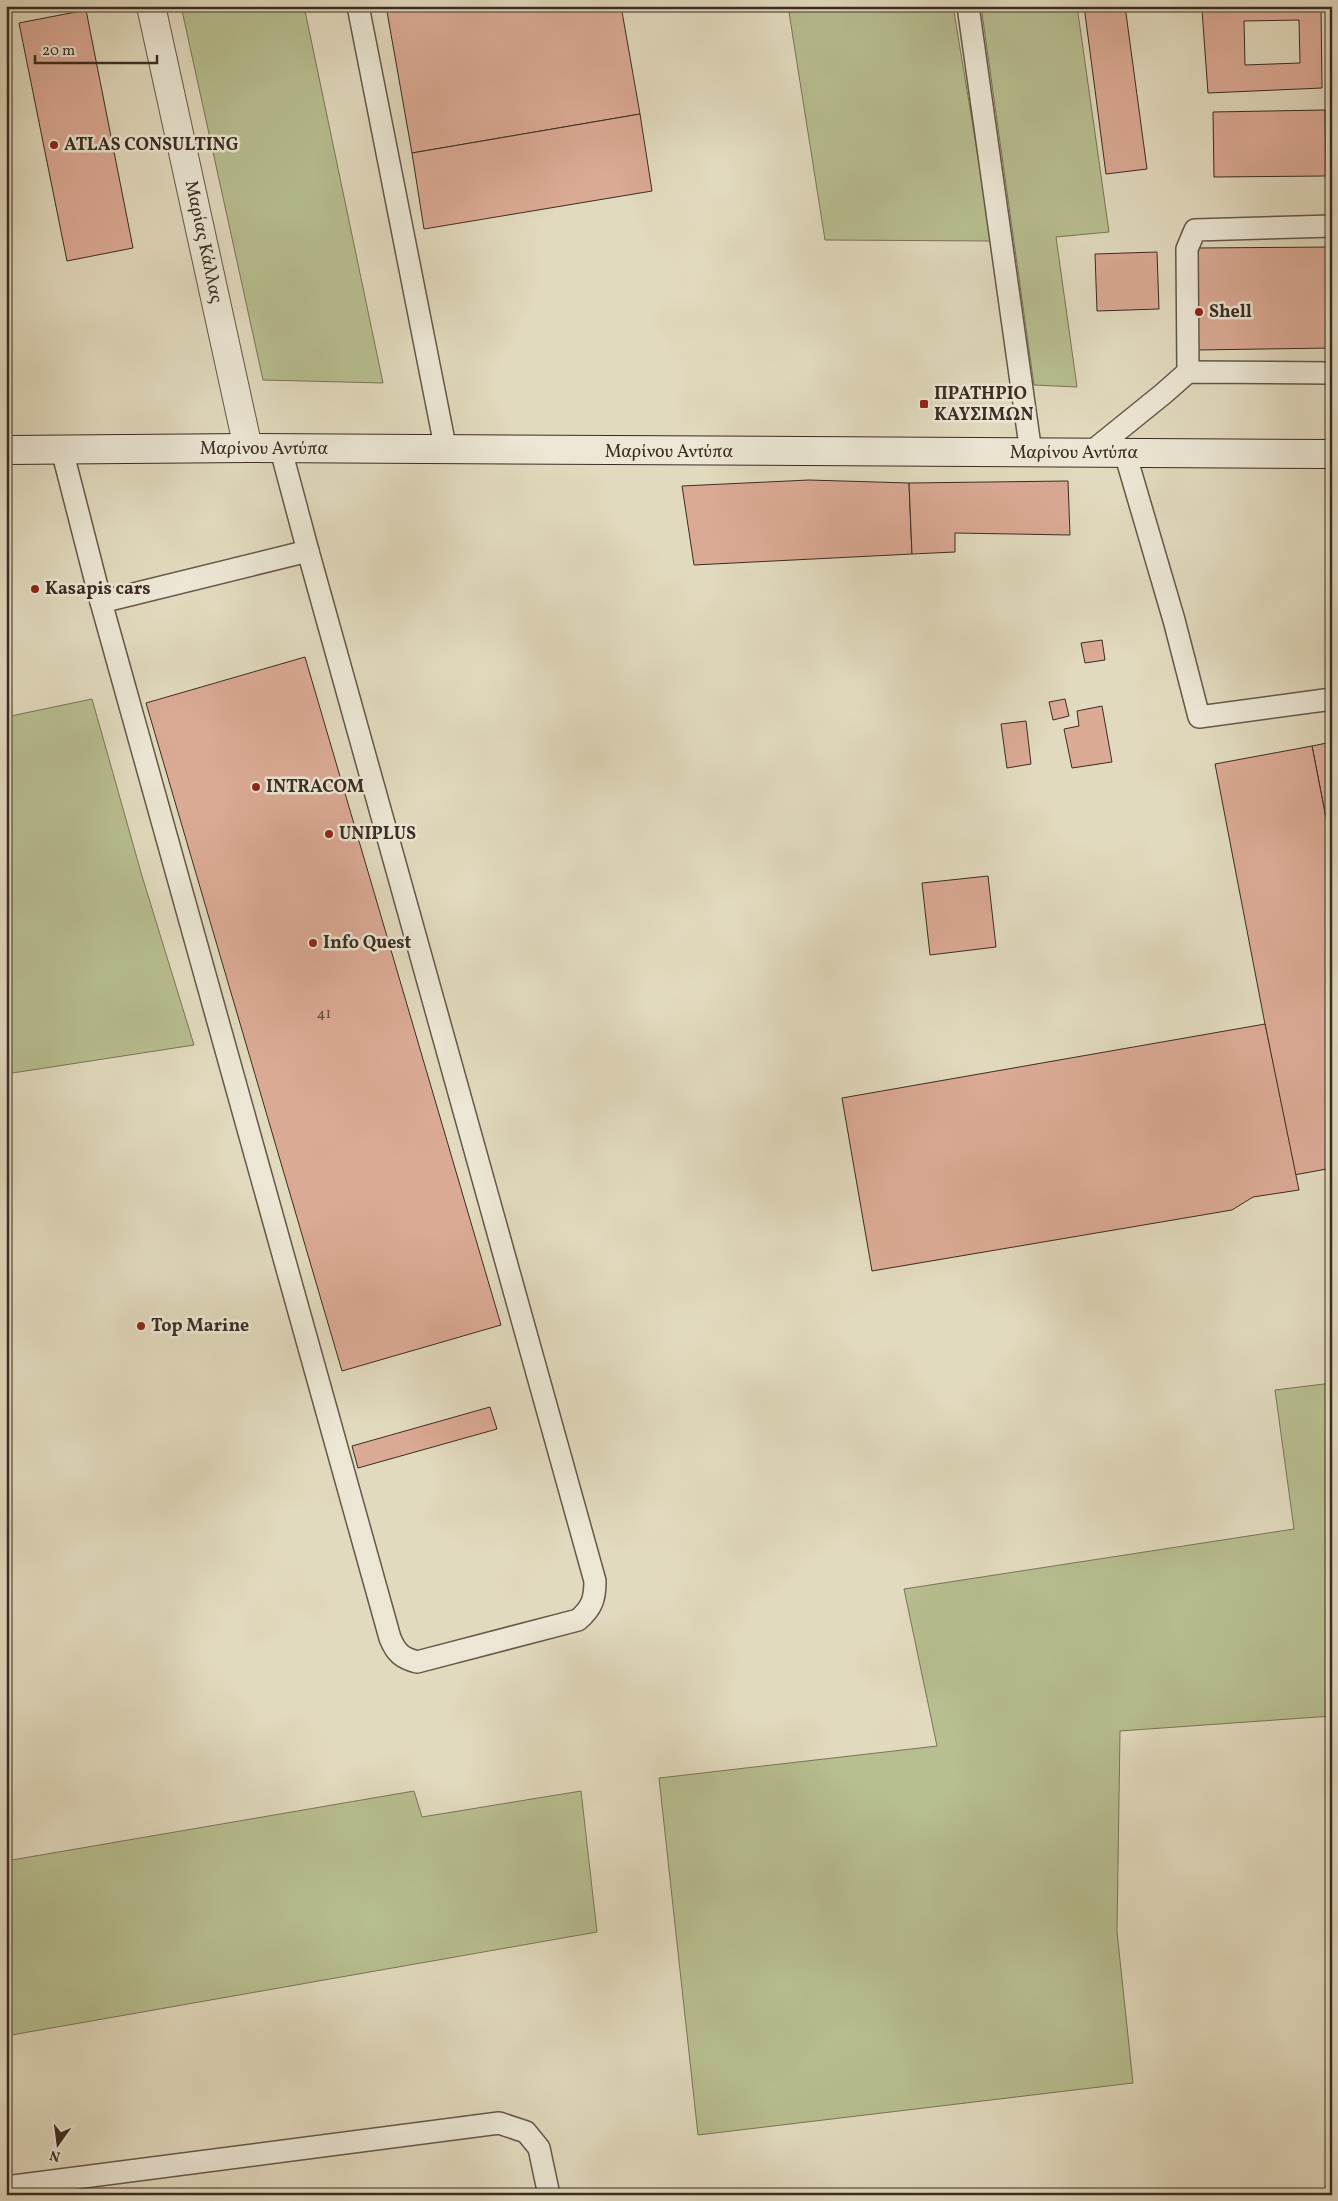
<svg xmlns="http://www.w3.org/2000/svg" width="1338" height="2201" font-family="Vollkorn,serif">
<style>
.green{fill:#b7be8f;stroke:#797558}
.building{fill:#dbaa95;stroke:#3b2c22;fill-rule:evenodd}
.lines{fill:none;stroke-linecap:round;stroke-linejoin:round}
.lane-casing{stroke:#655849;stroke-width:24}
.street-casing{stroke:#655849;stroke-width:30}
.secondary-casing{stroke:#3b2c22;stroke-width:30}
.lane{stroke:#ece7d5;stroke-width:21}
.street{stroke:#ece7d5;stroke-width:28}
.secondary{stroke:#ece7d5;stroke-width:28}
.poi-dot{fill:#8f2418;stroke:#ece7d5;stroke-width:2}
.labels{text-anchor:middle;dominant-baseline:central;stroke-width:5;stroke-linejoin:round;paint-order:stroke}
.number-label{font-size:15px;fill:#634c3f}
.poi-label{font-size:18px;font-weight:bold;fill:#3b2c22;stroke:#ece7d5;text-anchor:start}
.street-label{font-size:18px;fill:#3b2c22;stroke:#ece7d5}
</style>
<rect width="100%" height="100%" fill="#e2dabe"/>
<filter id="stains"><feTurbulence type="fractalNoise" baseFrequency=".004" numOctaves="4"/><feColorMatrix values="0 0 0 0 .2 0 0 0 0 .09 0 0 0 0 .02 0 0 0 .5 -.17"/></filter>
<radialGradient id="worn" r=".72"><stop offset=".6" stop-color="#630" stop-opacity="0"/><stop offset="1" stop-color="#630" stop-opacity=".3"/></radialGradient>
<g class="green">
<path d="M 181,6 L 304,6 L 383,383 L 263,380 Z"/>
<path d="M 788,6 L 953,6 L 992,241 L 825,240 Z"/>
<path d="M 981,6 L 1077,6 L 1109,232 L 1056,237 L 1077,387 L 1034,385 Z"/>
<path d="M 92,699 L 142,876 L 194,1045 L 6,1074 L 6,717 Z"/>
<path d="M 1332,1383 L 1332,1716 L 1120,1731 L 1117,1932 L 1133,2083 L 698,2135 L 659,1778 L 937,1746 L 904,1589 L 1294,1529 L 1275,1390 Z"/>
<path d="M 414,1791 L 422,1817 L 581,1791 L 597,1932 L 6,2036 L 6,1861 Z"/>
</g>
<g class="building">
<path d="M 386,6 L 621,6 L 640,114 L 412,153 Z"/>
<path d="M 1084,6 L 1125,6 L 1147,169 L 1106,174 Z"/>
<path d="M 1321,7 L 1322,88 L 1208,93 L 1202,10 ZM 1299,20 L 1300,63 L 1245,65 L 1244,21 Z"/>
<path d="M 86,10 L 133,248 L 67,261 L 19,23 Z"/>
<path d="M 1332,109 L 1332,160 L 1326,160 L 1325,110 Z"/>
<path d="M 1325,110 L 1326,176 L 1214,177 L 1213,112 Z"/>
<path d="M 640,114 L 652,191 L 424,229 L 412,153 Z"/>
<path d="M 1332,247 L 1332,348 L 1197,350 L 1196,248 Z"/>
<path d="M 1157,252 L 1159,309 L 1097,311 L 1095,254 Z"/>
<path d="M 809,480 L 909,483 L 912,554 L 694,565 L 682,486 Z"/>
<path d="M 1068,481 L 1070,535 L 955,533 L 955,552 L 912,554 L 909,483 Z"/>
<path d="M 1102,640 L 1105,660 L 1085,663 L 1081,643 Z"/>
<path d="M 305,657 L 501,1325 L 342,1371 L 146,703 Z"/>
<path d="M 6,680 L 12,706 L 6,707 Z"/>
<path d="M 1065,699 L 1069,716 L 1053,720 L 1049,702 Z"/>
<path d="M 1102,706 L 1112,762 L 1072,768 L 1064,729 L 1079,726 L 1077,711 Z"/>
<path d="M 1026,721 L 1031,764 L 1007,768 L 1001,724 Z"/>
<path d="M 1332,742 L 1332,849 L 1312,746 Z"/>
<path d="M 1312,746 L 1332,849 L 1332,1168 L 1294,1175 L 1215,764 Z"/>
<path d="M 988,876 L 996,947 L 930,955 L 922,883 Z"/>
<path d="M 1265,1024 L 1299,1190 L 1253,1197 L 1232,1210 L 872,1271 L 842,1098 Z"/>
<path d="M 490,1407 L 497,1429 L 358,1468 L 352,1446 Z"/>
</g>
<g class="lines">
<g class="lane-casing">
<g id="lane">
<path d="M 358,6 L 446,451"/>
<path d="M 968,6 L 1031,453"/>
<path d="M 1188,372 L 1187,249 L 1195,230 L 1332,226"/>
<path d="M 62,450 L 101,602 L 390,1638 C 396,1653 402,1658 417,1662 L 578,1620 C 592,1608 595,1599 595,1581 L 308,551 L 281,450"/>
<path d="M 1090,453 L 1163,394 L 1188,372 L 1332,373"/>
<path d="M 1125,453 L 1174,620 L 1199,717 L 1332,699"/>
<path d="M 101,602 L 308,551"/>
<path d="M 6,2187 L 499,2123 L 526,2132 L 539,2148 L 549,2195"/>
</g>
</g>
<g class="street-casing">
<path id="street" d="M 151,6 L 248,448"/>
</g>
<g class="secondary-casing">
<path id="secondary" d="M 6,450 L 248,448 L 1332,454"/>
</g>
<use href="#lane" class="lane"/>
<use href="#street" class="street"/>
<use href="#secondary" class="secondary"/>
</g>
<g class="poi-dot">
<circle cx="54" cy="145" r="5"/>
<circle cx="1199" cy="312" r="5"/>
<rect x="919" y="399" width="10" height="10" rx="2.5"/>
<circle cx="35" cy="589" r="5"/>
<circle cx="256" cy="787" r="5"/>
<circle cx="329" cy="834" r="5"/>
<circle cx="313" cy="943" r="5"/>
<circle cx="141" cy="1326" r="5"/>
</g>
<g class="labels">
<g class="number-label">
<text x="324" y="1014">41</text>
</g>
<g class="poi-label">
<text x="64" y="145">ATLAS CONSULTING</text>
<text x="1209" y="312">Shell</text>
<text x="934" y="394">ΠΡΑΤΗΡΙΟ<tspan x="934" dy="21">ΚΑΥΣΙΜΩΝ</tspan></text>
<text x="45" y="589">Kasapis cars</text>
<text x="266" y="787">INTRACOM</text>
<text x="339" y="834">UNIPLUS</text>
<text x="323" y="943">Info Quest</text>
<text x="151" y="1326">Top Marine</text>
</g>
<g class="street-label">
<text transform="translate(203 242) rotate(78)">Μαρίας Κάλλας</text>
<text x="264" y="449">Μαρίνου Αντύπα</text>
<text x="669" y="452">Μαρίνου Αντύπα</text>
<text x="1074" y="453">Μαρίνου Αντύπα</text>
</g>
</g>
<rect width="1338" height="2201" fill="none" stroke="#e2dabe" stroke-width="25"/>
<rect x="8" y="8" width="1323" height="2186" fill="none" stroke="#3b2c22" stroke-width="2.5"/>
<rect x="12" y="12" width="1313" height="2176" fill="none" stroke="#3b2c22"/>
<g transform="translate(58 2144) rotate(194)" stroke="#ece7d5" stroke-width="4" paint-order="stroke">
<path d="M0-4L9 19L0 12L-9 19Z" fill="#3b2c22"/>
<text y="-8" font-size="14" font-weight="bold" text-anchor="middle" fill="#3b2c22">N</text>
</g>
<path d="M35 55v8h122v-8" fill="none" stroke="#3b2c22" stroke-width="2.5"/>
<text x="42" y="55" font-size="15" fill="#3b2c22" stroke="#ece7d5" stroke-width="4" paint-order="stroke">20 m</text>
<rect width="100%" height="100%" filter="url(#stains)"/>
<rect width="100%" height="100%" fill="url(#worn)"/>
</svg>
